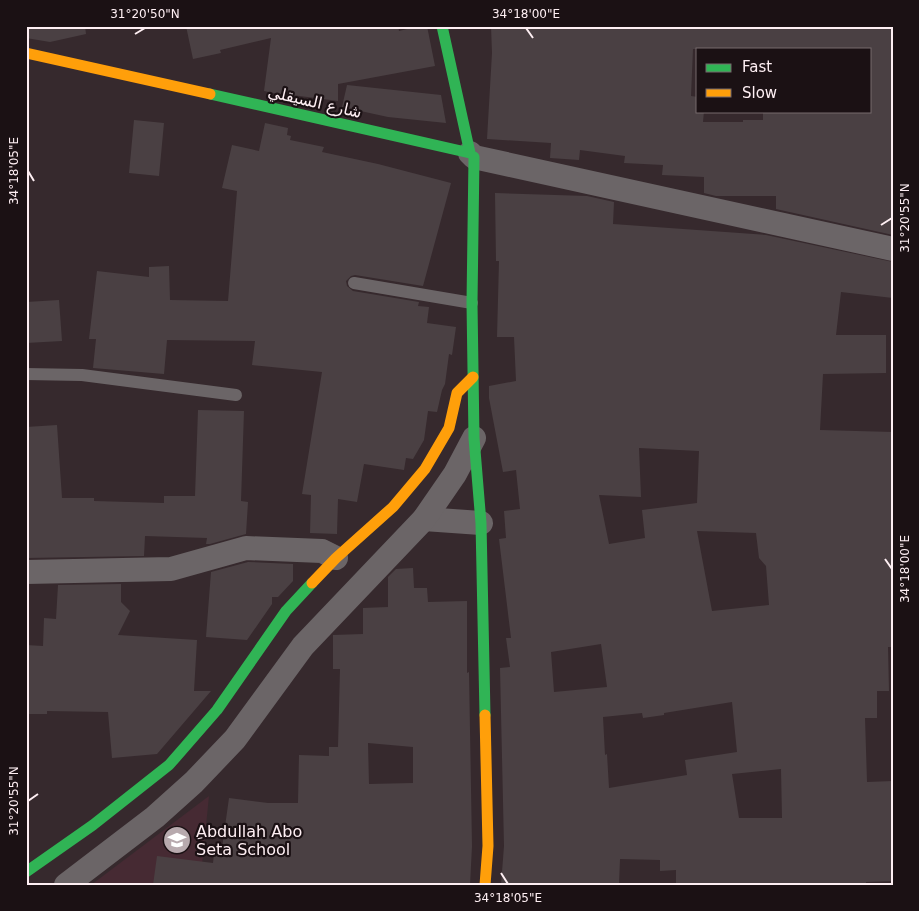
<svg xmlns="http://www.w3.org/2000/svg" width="919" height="911" font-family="'DejaVu Sans','Noto Naskh Arabic',sans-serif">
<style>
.built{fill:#462a33}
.building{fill:#4a4043;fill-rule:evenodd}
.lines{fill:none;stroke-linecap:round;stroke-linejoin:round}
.lane{stroke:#6b6567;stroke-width:12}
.street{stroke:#6b6567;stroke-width:24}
.fast{stroke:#30b455;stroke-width:11}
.slow{stroke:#ff9f0a;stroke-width:11}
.ticks{fill:none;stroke:#feeff3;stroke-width:2}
.labels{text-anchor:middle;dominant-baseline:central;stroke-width:4.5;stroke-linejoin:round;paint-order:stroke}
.street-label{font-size:16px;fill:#feeff3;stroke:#1b1114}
.poi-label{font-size:16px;fill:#feeff3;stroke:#1b1114;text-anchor:start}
.neatline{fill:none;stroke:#feeff3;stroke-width:2}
.ticks-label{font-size:12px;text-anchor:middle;fill:#feeff3}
</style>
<rect width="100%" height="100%" fill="#36292d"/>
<path class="built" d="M 209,796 L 200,885 L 91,885 Z"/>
<g class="building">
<path d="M 26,26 L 85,26 L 86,34 L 50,42 L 26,38 Z"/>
<path d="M 186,26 L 398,26 L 399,31 L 419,26 L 427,26 L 435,66 L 338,84 L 338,101 L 292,95 L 292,97 L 264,91 L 271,38 L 220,50 L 221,53 L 193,59 Z"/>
<path d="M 491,26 L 893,26 L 893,235 L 776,209 L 776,196 L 716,196 L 704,193 L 704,177 L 662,175 L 663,165 L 624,163 L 625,156 L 580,150 L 579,160 L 550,158 L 551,143 L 487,139 L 492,53 ZM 693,49 L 870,49 L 870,111 L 763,111 L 763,120 L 743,120 L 743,122 L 703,122 L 704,111 L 698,111 L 698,97 L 691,96 Z"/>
<path d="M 347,85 L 441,95 L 446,123 L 388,117 L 342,107 Z"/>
<path d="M 134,120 L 164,123 L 159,176 L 129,173 Z"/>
<path d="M 265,123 L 288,128 L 287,135 L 291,136 L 290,140 L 324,147 L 322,152 L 378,164 L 451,183 L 423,286 L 355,275 L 351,276 L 346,281 L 347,286 L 353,291 L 419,302 L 418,306 L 429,307 L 427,323 L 456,327 L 452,355 L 449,354 L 445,384 L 442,390 L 437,412 L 428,411 L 424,440 L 413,459 L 406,458 L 404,470 L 364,464 L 357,502 L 338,499 L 337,534 L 310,533 L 311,495 L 302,494 L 322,372 L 252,365 L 255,341 L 167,340 L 164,374 L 93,368 L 96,339 L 89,339 L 97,271 L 149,277 L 149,267 L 169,266 L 170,300 L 228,301 L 237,191 L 222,188 L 232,145 L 259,151 Z"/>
<path d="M 495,193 L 587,196 L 614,202 L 613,224 L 766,235 L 893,262 L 893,298 L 841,292 L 836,335 L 886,335 L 886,373 L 823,374 L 820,430 L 893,432 L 893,647 L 888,647 L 889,691 L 877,691 L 877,718 L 865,718 L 867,782 L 893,781 L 893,881 L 866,882 L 866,885 L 676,885 L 676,870 L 660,871 L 660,860 L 620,859 L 619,885 L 501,885 L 504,846 L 500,668 L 510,667 L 506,638 L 511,638 L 499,539 L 506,538 L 504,511 L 520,509 L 516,470 L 503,472 L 489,398 L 489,386 L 516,381 L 514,337 L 497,337 L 499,261 L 496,261 ZM 639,448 L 699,451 L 697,503 L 642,510 L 645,538 L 609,544 L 599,495 L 641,497 ZM 697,531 L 756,533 L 759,558 L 766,566 L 769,605 L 712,611 ZM 601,644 L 607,687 L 554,692 L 551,652 ZM 732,702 L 737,752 L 685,760 L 687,775 L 609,788 L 607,754 L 605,755 L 603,717 L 642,713 L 643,718 L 664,715 L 664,713 ZM 781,769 L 782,818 L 739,818 L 732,774 Z"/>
<path d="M 59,300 L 62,341 L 26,343 L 26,302 Z"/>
<path d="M 198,410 L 244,411 L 241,501 L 248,502 L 246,534 L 210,544 L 206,544 L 207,538 L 145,536 L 144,556 L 26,558 L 26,427 L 57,425 L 62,498 L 94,498 L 94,501 L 164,503 L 164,496 L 195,496 Z"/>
<path d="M 248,562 L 293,564 L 293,581 L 278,597 L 272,597 L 272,604 L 247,640 L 206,637 L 211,572 Z"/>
<path d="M 413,568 L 414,588 L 427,588 L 428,602 L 467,601 L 467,673 L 469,672 L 472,846 L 470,885 L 153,885 L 157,856 L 213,863 L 214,854 L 221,855 L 229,798 L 268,803 L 298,803 L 299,755 L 329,756 L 329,747 L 338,747 L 340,669 L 333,669 L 333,635 L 363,634 L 363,608 L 388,607 L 388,577 L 396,569 ZM 368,743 L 413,747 L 413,783 L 369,784 Z"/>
<path d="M 121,584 L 121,602 L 130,611 L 118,635 L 197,640 L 194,691 L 211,691 L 157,754 L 112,758 L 108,712 L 47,711 L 47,714 L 26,714 L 26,645 L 43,646 L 44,618 L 56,619 L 58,585 Z"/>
</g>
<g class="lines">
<g class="lane">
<path d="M 354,283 L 472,303"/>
<path d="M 26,374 L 82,375 L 236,395"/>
</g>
<g class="street">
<path d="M 470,153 L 474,157 L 893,249"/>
<path d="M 424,519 L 481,523"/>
<path d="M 26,572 L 171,569 L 246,548 L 322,551 L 336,558"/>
<path d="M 66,885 L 155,817 L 194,782 L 235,739 L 303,646 L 424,519 L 455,474 L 474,438"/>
</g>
<g class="fast">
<path d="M 210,94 L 470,153 L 442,26"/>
<path d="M 474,157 L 472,303 L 474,438 L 481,523 L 485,715"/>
<path d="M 26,872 L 93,825 L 169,765 L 217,710 L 286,611 L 312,583"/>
</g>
<g class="slow">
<path d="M 26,53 L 210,94"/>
<path d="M 312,583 L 336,558 L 393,507 L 425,469 L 449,428 L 457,393 L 473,377"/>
<path d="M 485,885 L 488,846 L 485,715"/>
</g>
</g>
<path class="ticks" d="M 526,28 L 533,38M 135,34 L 145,28M 28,171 L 34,181M 881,225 L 892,218M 885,559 L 892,569M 28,801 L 38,794M 501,873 L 508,884"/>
<defs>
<g id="school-disc" transform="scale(1.4375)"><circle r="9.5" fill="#b8aaae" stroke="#1b1114"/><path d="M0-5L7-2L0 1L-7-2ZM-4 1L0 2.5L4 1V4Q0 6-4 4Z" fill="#fff"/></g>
</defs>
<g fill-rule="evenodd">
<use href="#school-disc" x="177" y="840"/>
</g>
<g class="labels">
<g class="street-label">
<text transform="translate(315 102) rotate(13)">شارع السيقلي</text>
</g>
<g class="poi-label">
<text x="196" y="831">ِAbdullah Abo<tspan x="196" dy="18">Seta School</tspan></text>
</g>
</g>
<rect width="919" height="911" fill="none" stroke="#1b1114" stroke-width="55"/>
<rect x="696" y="48" width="175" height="65" fill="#1b1114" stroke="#766a6d"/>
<rect x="706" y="64" width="25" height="8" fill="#30b455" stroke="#766a6d"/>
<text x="742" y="72" font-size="15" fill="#feeff3">Fast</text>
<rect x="706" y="89" width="25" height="8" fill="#ff9f0a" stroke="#766a6d"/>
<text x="742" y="98" font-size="15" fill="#feeff3">Slow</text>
<rect x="28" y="28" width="864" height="856" class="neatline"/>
<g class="ticks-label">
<text x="145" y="18">31°20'50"N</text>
<text x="526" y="18">34°18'00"E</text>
<text transform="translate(14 171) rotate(-90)" y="4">34°18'05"E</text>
<text transform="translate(905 218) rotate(-90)" y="4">31°20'55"N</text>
<text transform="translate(905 569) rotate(-90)" y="4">34°18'00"E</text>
<text transform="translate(14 801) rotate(-90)" y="4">31°20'55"N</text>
<text x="508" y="902">34°18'05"E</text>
</g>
</svg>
